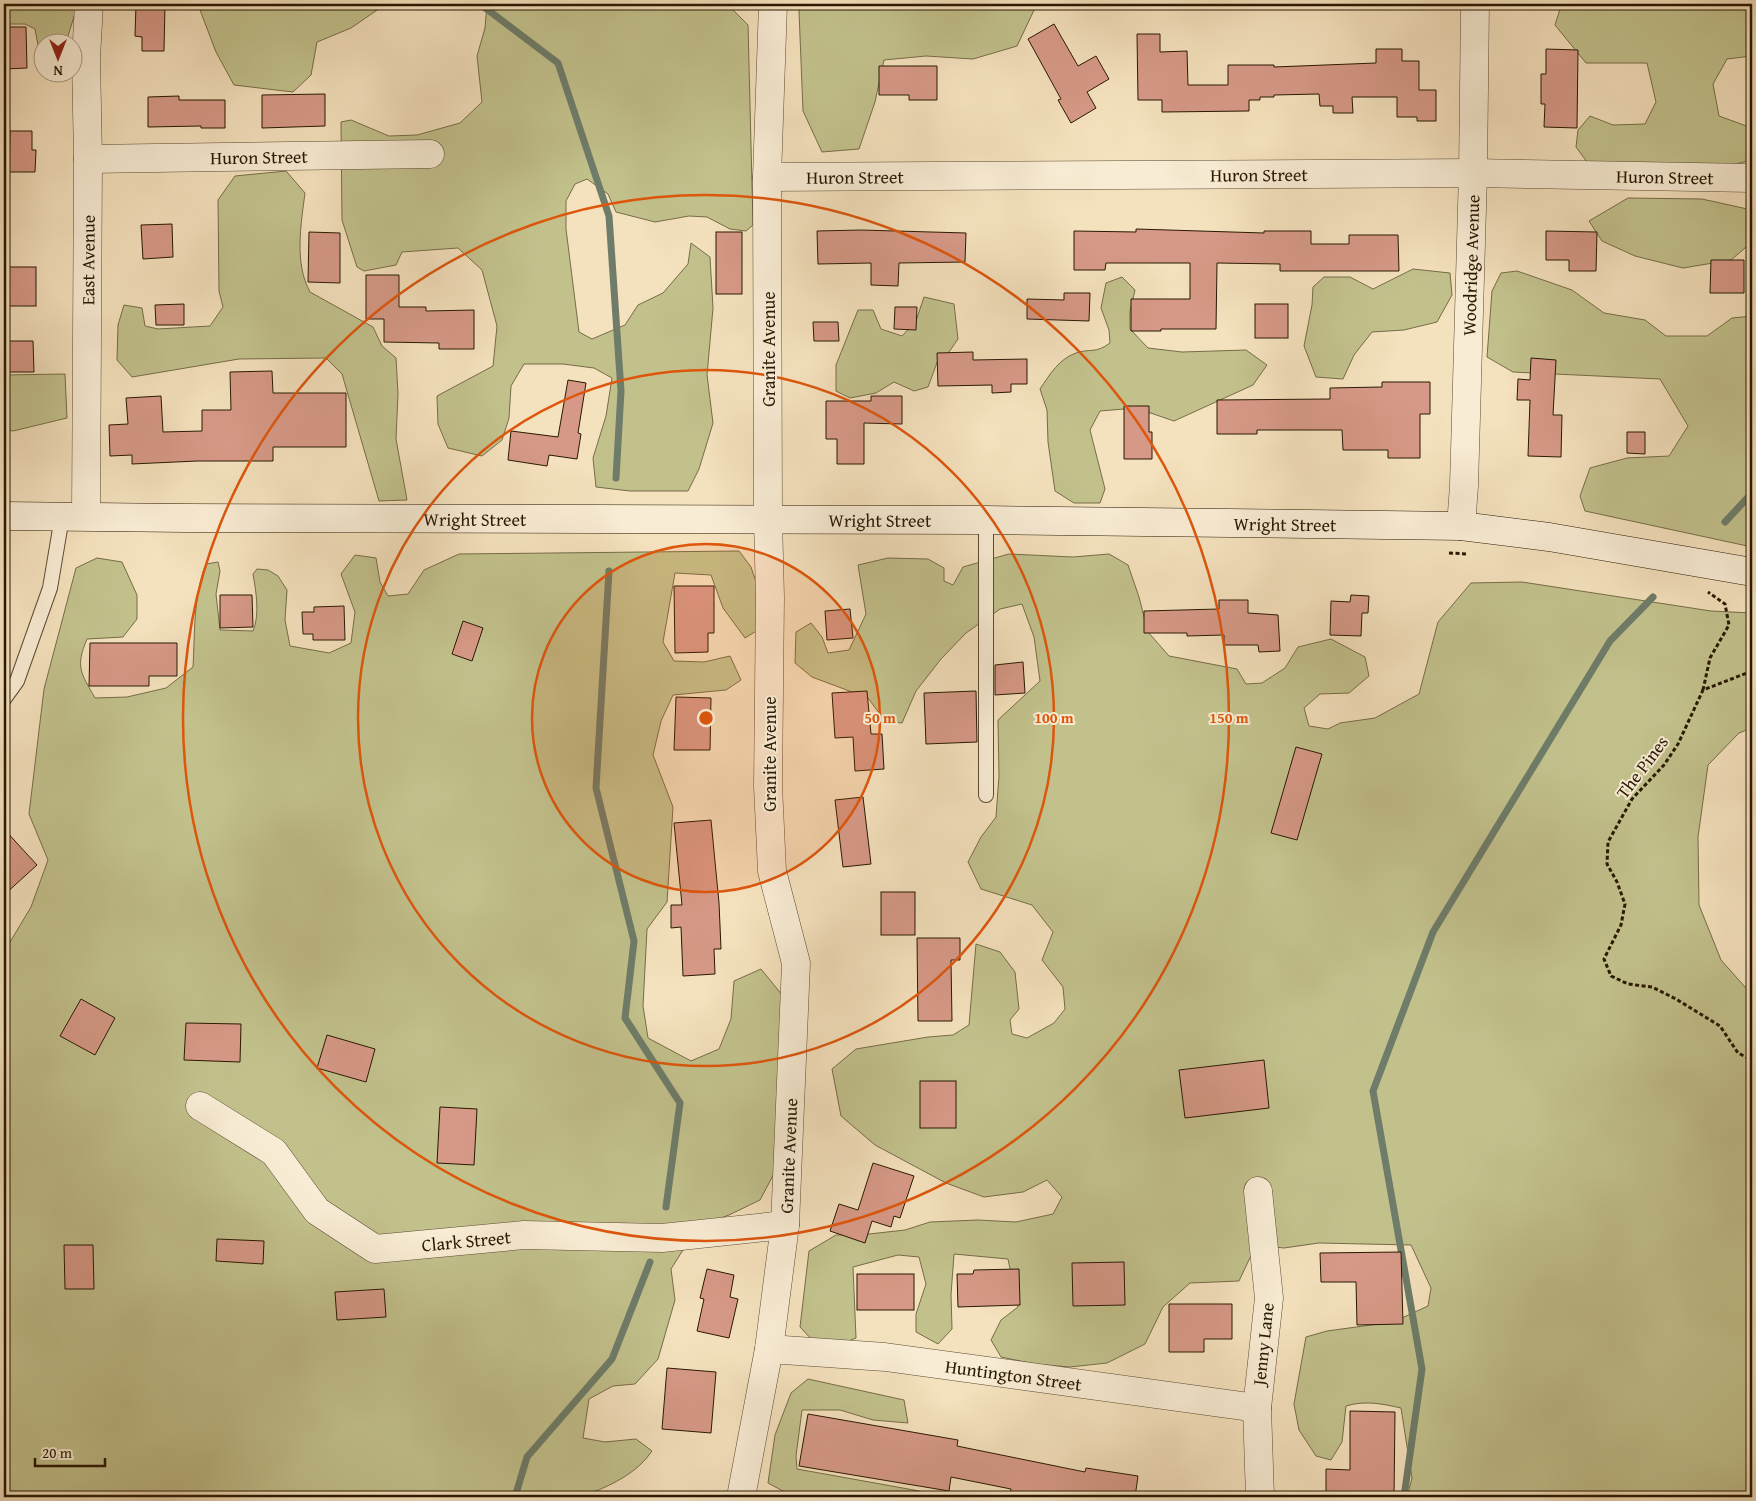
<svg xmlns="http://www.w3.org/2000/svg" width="1756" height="1501" font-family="'Gentium Book Plus',serif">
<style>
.green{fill:#c2c18c;stroke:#766c47}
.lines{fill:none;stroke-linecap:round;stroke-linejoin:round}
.stream{stroke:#6e7c69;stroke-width:7}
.building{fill:#d69987;stroke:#291802}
.service-casing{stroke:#5c4a31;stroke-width:16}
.minor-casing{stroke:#5c4a31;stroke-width:29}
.secondary-casing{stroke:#291802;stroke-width:29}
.path{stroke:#291802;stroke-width:3;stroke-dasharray:4 2.5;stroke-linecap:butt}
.service{stroke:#f8ecd4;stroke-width:14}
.minor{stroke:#f8ecd4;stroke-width:28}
.secondary{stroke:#f8ecd4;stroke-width:28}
.ring{fill:none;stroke:#de560c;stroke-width:2.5}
.labels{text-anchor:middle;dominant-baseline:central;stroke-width:4;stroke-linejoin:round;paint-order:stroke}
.street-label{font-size:18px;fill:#291802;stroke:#f8ecd4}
.centre{fill:#de560c;stroke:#f8ecd4;stroke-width:2.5}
.ring-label{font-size:15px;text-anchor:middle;font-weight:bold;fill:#de560c;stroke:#f8ecd4;stroke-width:4;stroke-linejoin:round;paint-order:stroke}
</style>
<rect width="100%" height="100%" fill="#f4e1bd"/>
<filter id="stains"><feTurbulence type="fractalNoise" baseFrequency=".004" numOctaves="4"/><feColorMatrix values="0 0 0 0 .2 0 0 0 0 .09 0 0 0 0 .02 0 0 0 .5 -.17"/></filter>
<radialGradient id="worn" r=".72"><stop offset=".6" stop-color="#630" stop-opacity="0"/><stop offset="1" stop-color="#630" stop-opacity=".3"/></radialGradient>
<g class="green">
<path d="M 4,4 L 78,4 L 66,42 L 42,42 L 42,56 L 40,56 L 35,29 L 25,24 L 4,24 Z"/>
<path d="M 191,4 L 386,4 L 351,28 L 317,42 L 311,75 L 293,92 L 234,85 L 216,52 L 200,10 Z"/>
<path d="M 487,4 L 727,4 L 748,25 L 753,225 L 746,231 L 730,229 L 707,217 L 689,216 L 655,222 L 616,212 L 608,194 L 587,179 L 575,184 L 566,201 L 566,229 L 579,332 L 592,339 L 625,325 L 638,305 L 663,293 L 688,264 L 691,243 L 710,257 L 713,308 L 707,375 L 713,423 L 699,469 L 688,491 L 630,491 L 596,487 L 593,458 L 606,416 L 612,378 L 594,368 L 563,364 L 524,364 L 511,386 L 509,418 L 502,440 L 482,456 L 448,448 L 438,424 L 437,396 L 493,366 L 497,326 L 482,270 L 458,248 L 402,252 L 396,265 L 364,271 L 357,267 L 342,220 L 341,122 L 351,120 L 389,136 L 417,135 L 460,123 L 482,102 L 477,56 L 485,28 Z"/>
<path d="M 802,4 L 1035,4 L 1035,8 L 1017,46 L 973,59 L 926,56 L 884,60 L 875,102 L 859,149 L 822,152 L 803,111 L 799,11 Z"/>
<path d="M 1565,4 L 1752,4 L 1752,56 L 1727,59 L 1713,84 L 1719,116 L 1752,128 L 1752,160 L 1731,165 L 1587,162 L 1576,147 L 1578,130 L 1590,116 L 1613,125 L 1645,124 L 1656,102 L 1647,63 L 1586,63 L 1555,25 L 1561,6 Z"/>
<path d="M 286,171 L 305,193 C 301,224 294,263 310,292 L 373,327 L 382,346 L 396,358 L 398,394 L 396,439 L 407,500 L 379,501 L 342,374 L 326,358 L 239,359 L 132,377 L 117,360 L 118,325 L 124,305 L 142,308 L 145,326 L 158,329 L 210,326 L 223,307 L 219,291 L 218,200 L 235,176 Z"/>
<path d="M 1628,198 L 1702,199 L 1752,210 L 1752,242 L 1731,260 L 1683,268 L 1635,256 L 1602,241 L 1589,221 Z"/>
<path d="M 1413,269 L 1450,273 L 1452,295 L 1437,322 L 1404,330 L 1372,332 L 1354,355 L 1343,379 L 1316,377 L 1304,346 L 1312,305 L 1313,287 L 1324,277 L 1350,277 L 1373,289 Z"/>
<path d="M 1517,271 L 1572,290 L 1604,313 L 1645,320 L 1666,336 L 1707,336 L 1732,318 L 1752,316 L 1752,547 L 1585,511 L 1580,496 L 1590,468 L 1627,458 L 1669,456 L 1688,426 L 1660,379 L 1513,372 L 1487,357 L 1492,291 L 1501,273 Z"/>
<path d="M 1122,277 L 1135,290 L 1130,311 L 1130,329 L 1148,348 L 1182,352 L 1246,350 L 1267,365 L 1253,385 L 1174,421 L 1136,408 L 1100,411 L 1090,430 L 1105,489 L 1100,503 L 1074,503 L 1055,491 L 1048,442 L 1047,410 L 1040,389 C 1050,374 1059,359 1076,353 C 1091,348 1095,354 1110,343 L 1109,330 L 1101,308 L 1106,283 Z"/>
<path d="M 924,297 L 954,304 L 958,339 L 949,352 L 938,360 L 928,387 L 914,391 L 894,382 L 876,393 L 850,398 L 836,391 L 836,365 L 858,310 L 873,310 L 881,329 L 902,336 L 916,321 Z"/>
<path d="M 65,374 L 67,418 L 13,431 L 4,429 L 4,375 Z"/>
<path d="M 739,551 L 751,567 L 760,594 L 758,630 L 745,638 L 723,608 L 711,575 L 675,573 L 663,642 L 674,661 L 704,662 L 730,656 L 741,680 L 726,690 L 673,695 L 661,721 L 653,755 L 673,807 L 667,902 L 647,929 L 643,1006 L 648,1038 L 691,1061 L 719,1049 L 731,1019 L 734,981 L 761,969 L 783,996 L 777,1168 L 760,1200 L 729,1215 L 698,1226 L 671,1269 L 675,1300 L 658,1359 L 635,1384 L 613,1386 L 589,1399 L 583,1438 L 605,1442 L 636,1439 L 652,1451 C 638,1472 614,1484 591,1493 L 591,1497 L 4,1497 L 4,952 L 31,907 L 48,860 L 29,814 L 44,689 L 76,568 L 97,558 L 122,562 L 137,595 L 137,619 L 123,637 L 87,639 C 75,667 81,673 95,698 L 127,697 L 166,688 L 193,667 C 195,633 193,596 206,564 L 218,562 L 220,571 L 216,594 L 220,630 L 253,631 C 260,615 256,591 253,574 L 257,569 L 268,570 L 278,576 L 287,590 L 285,620 L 290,646 L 329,653 L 351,643 L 355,612 L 341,574 L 355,555 L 376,558 L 380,582 L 388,596 L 408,594 L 424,570 L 459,554 Z"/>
<path d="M 1009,554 L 1073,557 L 1109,554 L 1128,565 L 1139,597 L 1148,632 L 1169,656 L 1237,669 L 1246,684 L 1262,683 L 1285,668 L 1298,647 L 1331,639 L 1365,657 L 1369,676 L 1349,693 L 1320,694 L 1304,708 L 1309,726 L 1328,729 L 1340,723 L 1375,718 L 1419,694 L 1438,622 L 1471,583 L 1522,582 L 1711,611 L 1752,613 L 1752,728 L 1739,733 L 1708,765 L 1698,837 L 1699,905 L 1721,960 L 1745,987 L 1752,988 L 1752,1497 L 1407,1497 L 1412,1478 L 1401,1408 C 1383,1404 1365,1400 1346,1406 L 1342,1442 L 1331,1460 L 1316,1456 L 1299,1430 L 1294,1404 L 1306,1337 L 1327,1331 L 1393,1322 L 1428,1306 L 1431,1288 L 1411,1245 L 1319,1243 L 1284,1248 L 1256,1245 L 1239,1281 L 1190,1283 L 1163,1307 L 1145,1344 L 1107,1363 L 1070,1367 L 1035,1364 L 1001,1357 L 991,1340 L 1001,1320 L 1018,1307 L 1008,1259 L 954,1254 L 951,1295 L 952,1329 L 938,1344 L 916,1332 L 916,1314 L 926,1284 L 919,1257 L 898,1255 L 853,1267 L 856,1338 L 838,1345 L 814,1342 L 800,1327 L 809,1251 L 836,1235 L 869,1234 L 905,1230 L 930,1222 L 978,1220 L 1016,1222 L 1053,1214 L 1062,1197 L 1047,1180 L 1023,1192 L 984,1197 L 946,1183 L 875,1145 L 841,1116 L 832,1069 L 856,1049 L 928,1037 L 953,1035 L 969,1025 L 976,944 L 1000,952 L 1015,972 L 1019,1009 L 1010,1020 L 1012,1034 L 1027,1038 L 1054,1023 L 1065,1009 L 1063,987 L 1042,960 L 1053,932 L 1032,905 L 981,889 L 968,862 L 981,837 L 996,817 L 999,776 L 998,720 L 1040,681 L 1034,637 L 1022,604 L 1000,609 L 966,633 L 941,659 L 916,691 L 902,723 L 885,721 L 868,698 L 812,677 L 795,663 L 796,632 L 811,623 L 822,637 L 828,653 L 849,650 L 866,614 L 858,565 L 888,558 L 928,559 L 944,568 L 944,581 L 953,585 L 963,567 Z"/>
<path d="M 808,1379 L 904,1400 L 908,1423 L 873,1420 L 840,1410 L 802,1410 L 796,1456 L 797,1469 L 936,1494 L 948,1497 L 794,1497 L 768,1483 L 775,1435 L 791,1393 Z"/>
</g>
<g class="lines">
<g class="stream">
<path d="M 480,4 L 558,63 L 609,216 L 621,391 L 616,478"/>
<path d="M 1725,522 L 1752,493"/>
<path d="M 609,571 L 596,788 L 634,941 L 625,1018 L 680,1103 L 666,1207"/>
<path d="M 515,1497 L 527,1457 L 612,1359 L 650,1262"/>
<path d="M 1404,1497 L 1422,1369 L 1373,1091 L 1433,932 L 1610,641 L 1653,597"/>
</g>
</g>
<g class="building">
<path d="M 136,4 L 165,4 L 164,51 L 142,51 L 142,37 L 135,36 Z"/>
<path d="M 1054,24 L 1078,66 L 1096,56 L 1109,79 L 1087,92 L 1096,108 L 1071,123 L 1058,100 L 1061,99 L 1028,39 Z"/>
<path d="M 4,27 L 26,27 L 27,68 L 4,69 Z"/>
<path d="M 1137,34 L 1160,34 L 1160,52 L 1187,51 L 1188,85 L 1228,85 L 1228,65 L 1274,65 L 1274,67 L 1376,63 L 1376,49 L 1402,49 L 1402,61 L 1419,61 L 1419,90 L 1436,90 L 1436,121 L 1417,121 L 1417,117 L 1397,117 L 1397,97 L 1352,97 L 1353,113 L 1333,113 L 1333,106 L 1320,106 L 1319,94 L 1274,95 L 1274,97 L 1260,97 L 1260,100 L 1249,100 L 1249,111 L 1162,112 L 1162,100 L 1138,100 Z"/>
<path d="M 1546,49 L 1578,50 L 1577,128 L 1544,127 L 1545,104 L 1541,104 L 1541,74 L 1546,74 Z"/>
<path d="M 879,66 L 937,66 L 937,100 L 909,100 L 909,95 L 879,95 Z"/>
<path d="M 325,94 L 325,126 L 262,128 L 262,95 Z"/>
<path d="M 179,96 L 179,100 L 225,100 L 225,128 L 201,128 L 201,126 L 148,127 L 148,97 Z"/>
<path d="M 10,131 L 32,131 L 32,150 L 36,150 L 35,172 L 9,172 Z"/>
<path d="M 172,224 L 173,257 L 143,259 L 141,225 Z"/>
<path d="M 1136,229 L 1264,233 L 1264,231 L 1311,231 L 1311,244 L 1349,244 L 1349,235 L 1398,235 L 1399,271 L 1280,271 L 1280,264 L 1217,263 L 1216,329 L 1161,329 L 1161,331 L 1131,331 L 1131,299 L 1190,299 L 1190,263 L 1106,263 L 1105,270 L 1074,270 L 1074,231 L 1136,232 Z"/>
<path d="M 861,230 L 966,233 L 965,262 L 899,263 L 898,286 L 871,285 L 871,263 L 818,264 L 817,231 Z"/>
<path d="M 1546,231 L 1597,232 L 1596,271 L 1569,271 L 1569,260 L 1546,260 Z"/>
<path d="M 309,232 L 340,233 L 340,283 L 308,282 Z"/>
<rect x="716" y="232" width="26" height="62"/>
<path d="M 1711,260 L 1744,260 L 1744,293 L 1710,293 Z"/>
<rect x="4" y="267" width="32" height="39"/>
<path d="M 366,275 L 399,275 L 399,307 L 426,307 L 426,311 L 474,310 L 474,349 L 439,349 L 439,343 L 384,342 L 384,319 L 366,319 Z"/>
<path d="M 1064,293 L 1090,293 L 1089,321 L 1027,319 L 1027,299 L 1064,300 Z"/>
<path d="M 184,304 L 184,325 L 156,325 L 155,305 Z"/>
<rect x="1255" y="304" width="33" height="34"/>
<path d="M 895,307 L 917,307 L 916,330 L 894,329 Z"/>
<path d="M 813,322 L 838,322 L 839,341 L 814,341 Z"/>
<path d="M 4,341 L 33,341 L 34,372 L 5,372 Z"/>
<path d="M 973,352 L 973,360 L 1027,359 L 1027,384 L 1011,384 L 1011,392 L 992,393 L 992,385 L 938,386 L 937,353 Z"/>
<path d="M 1531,358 L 1556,360 L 1553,415 L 1562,415 L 1561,457 L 1528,456 L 1530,400 L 1517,400 L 1518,379 L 1530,380 Z"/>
<path d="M 272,371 L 273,393 L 346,393 L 346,447 L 273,447 L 273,461 L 197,461 L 132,464 L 132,455 L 110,456 L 109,425 L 128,424 L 126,398 L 161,396 L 163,432 L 202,431 L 202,410 L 231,410 L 230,372 Z"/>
<path d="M 568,380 L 586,383 L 578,433 L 581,434 L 577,459 L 549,455 L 547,466 L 508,460 L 511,431 L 558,437 Z"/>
<path d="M 1382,382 L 1430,382 L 1430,414 L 1420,414 L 1420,458 L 1388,458 L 1388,450 L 1343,450 L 1342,430 L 1257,430 L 1257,434 L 1217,434 L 1217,400 L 1330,399 L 1330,388 L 1382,387 Z"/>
<path d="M 871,396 L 902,396 L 902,424 L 864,423 L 864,464 L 837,464 L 837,439 L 826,439 L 826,401 L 871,401 Z"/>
<path d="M 1124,406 L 1149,406 L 1149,432 L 1152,432 L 1152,459 L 1124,459 Z"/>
<path d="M 1627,432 L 1645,432 L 1645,454 L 1627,453 Z"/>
<path d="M 674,586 L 714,586 L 714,633 L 708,633 L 708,652 L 675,653 Z"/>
<path d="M 220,595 L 252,595 L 253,627 L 220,628 Z"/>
<path d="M 1351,595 L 1369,596 L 1368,613 L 1362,613 L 1361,636 L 1330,635 L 1331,601 L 1350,602 Z"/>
<path d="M 1219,600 L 1248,600 L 1248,613 L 1278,615 L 1280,651 L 1259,652 L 1258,645 L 1224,645 L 1224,635 L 1187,636 L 1187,633 L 1144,633 L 1144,611 L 1219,609 Z"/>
<path d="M 344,606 L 345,640 L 313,640 L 313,634 L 303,634 L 302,612 L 314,612 L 314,607 Z"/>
<path d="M 850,609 L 853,638 L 827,640 L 825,611 Z"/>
<path d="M 463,621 L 483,628 L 472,661 L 452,654 Z"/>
<path d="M 90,643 L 177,643 L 177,676 L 149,676 L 149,686 L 89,686 Z"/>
<path d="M 1023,662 L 1025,693 L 995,695 L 995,665 Z"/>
<path d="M 867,691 L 871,734 L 882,734 L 884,769 L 855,771 L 853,737 L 835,738 L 832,693 Z"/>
<path d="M 976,691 L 977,742 L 926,744 L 924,693 Z"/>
<path d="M 676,697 L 711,698 L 710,750 L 674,750 Z"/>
<path d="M 1296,747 L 1322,754 L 1297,840 L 1271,833 Z"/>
<path d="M 863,797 L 871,864 L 843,867 L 835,800 Z"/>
<path d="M 711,820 L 719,903 L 721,949 L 714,949 L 715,974 L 683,976 L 681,927 L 671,928 L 671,905 L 682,905 L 674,823 Z"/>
<path d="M 4,829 L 37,865 L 4,895 Z"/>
<rect x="881" y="892" width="34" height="43"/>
<path d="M 917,938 L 960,938 L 960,960 L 951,960 L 952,1021 L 918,1021 Z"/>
<path d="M 81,999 L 115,1018 L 95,1055 L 60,1036 Z"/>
<path d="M 186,1023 L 241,1024 L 240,1062 L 184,1060 Z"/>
<path d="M 327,1035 L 375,1049 L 366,1082 L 317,1068 Z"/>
<path d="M 1264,1060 L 1269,1108 L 1185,1118 L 1179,1070 Z"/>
<rect x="920" y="1081" width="36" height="47"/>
<path d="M 440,1107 L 477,1109 L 474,1165 L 437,1163 Z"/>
<path d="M 873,1163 L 914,1176 L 900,1218 L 894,1216 L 891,1227 L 872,1221 L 865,1243 L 830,1231 L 839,1204 L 858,1210 Z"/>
<path d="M 217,1239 L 264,1241 L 263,1264 L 216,1261 Z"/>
<path d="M 64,1245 L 93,1245 L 94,1289 L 65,1289 Z"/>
<path d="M 1401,1252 L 1403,1324 L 1357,1325 L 1356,1282 L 1321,1282 L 1320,1253 Z"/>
<path d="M 1124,1262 L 1125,1305 L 1073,1306 L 1072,1263 Z"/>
<path d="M 707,1269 L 734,1275 L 730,1297 L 738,1299 L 729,1338 L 697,1331 L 704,1299 L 700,1298 Z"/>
<path d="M 1019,1269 L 1020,1305 L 958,1307 L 957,1274 L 973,1274 L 974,1270 Z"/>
<rect x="857" y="1274" width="57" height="36"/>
<path d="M 384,1289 L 386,1317 L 337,1320 L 335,1292 Z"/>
<path d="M 1169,1304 L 1232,1304 L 1232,1339 L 1204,1339 L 1204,1352 L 1169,1352 Z"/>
<path d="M 667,1368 L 716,1372 L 711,1433 L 662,1429 Z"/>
<path d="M 1350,1411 L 1395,1412 L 1394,1497 L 1326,1497 L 1326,1469 L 1350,1470 Z"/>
<path d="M 808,1414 L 958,1440 L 957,1446 L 1085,1472 L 1086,1468 L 1138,1476 L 1135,1497 L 1009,1497 L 1011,1489 L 951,1477 L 949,1491 L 799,1466 Z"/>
</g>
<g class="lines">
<g class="service-casing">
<g id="service">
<path d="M 4,699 L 17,681 L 50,588 L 62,517"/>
<path d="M 986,795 L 986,520"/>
</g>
</g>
<g class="minor-casing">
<g id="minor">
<path id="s1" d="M 88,159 L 430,154"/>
<path id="s2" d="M 767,177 L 1473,173 L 1752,178"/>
<path id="s3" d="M 86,516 L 88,159 L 86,58 L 89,4"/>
<path id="s4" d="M 1461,526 L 1464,486 L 1473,173 L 1475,4"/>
<path id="s5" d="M 200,1106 L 274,1152 L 317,1211 L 375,1249 L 524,1235 L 662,1238 L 785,1225"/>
<path d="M 1258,1191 L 1269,1298 L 1257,1408 L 1260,1497"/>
<path id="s6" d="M 769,1349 L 885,1357 L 1257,1408"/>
<path id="s7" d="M 741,1497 L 769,1349 L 785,1225 L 796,963 L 772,871 L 768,786 L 770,597 L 768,519 L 767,177 L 773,4"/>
</g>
</g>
<g class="secondary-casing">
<g id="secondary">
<path id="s8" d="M 4,516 L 185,518 L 986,520 L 1461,526 L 1549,537 L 1752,572"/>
</g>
</g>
<g class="path">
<path d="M 1449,553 L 1468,554"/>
<path d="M 1752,671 L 1703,690 L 1678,744 L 1664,765 L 1632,799 L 1608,842 L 1607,864 L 1617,882 L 1625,904 L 1621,925 L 1604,959 L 1611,976 L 1628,984 L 1652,987 L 1676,999 L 1720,1026 L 1738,1053 L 1752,1060"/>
<path d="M 1703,690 L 1710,658 L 1729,625 L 1725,604 L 1708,592"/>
</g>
<use href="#service" class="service"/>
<use href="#minor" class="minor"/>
<use href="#secondary" class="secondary"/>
</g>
<circle cx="706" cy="718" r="174" fill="#de560c" fill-opacity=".12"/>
<g class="ring">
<circle cx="706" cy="718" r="174"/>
<circle cx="706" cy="718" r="348"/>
<circle cx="706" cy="718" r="523"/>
</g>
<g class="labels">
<g class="street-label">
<text stroke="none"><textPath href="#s1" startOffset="171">Huron Street</textPath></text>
<text stroke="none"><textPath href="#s2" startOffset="492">Huron Street</textPath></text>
<text stroke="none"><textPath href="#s2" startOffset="88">Huron Street</textPath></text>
<text stroke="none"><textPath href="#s2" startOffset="898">Huron Street</textPath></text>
<text stroke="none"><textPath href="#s3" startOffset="256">East Avenue</textPath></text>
<text stroke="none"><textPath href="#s4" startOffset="261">Woodridge Avenue</textPath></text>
<text transform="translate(768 349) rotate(-90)">Granite Avenue</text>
<text stroke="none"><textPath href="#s8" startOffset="471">Wright Street</textPath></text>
<text stroke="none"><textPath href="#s8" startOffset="876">Wright Street</textPath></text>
<text stroke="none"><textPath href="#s8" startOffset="1281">Wright Street</textPath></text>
<text transform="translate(769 754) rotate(-90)">Granite Avenue</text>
<text transform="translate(1642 767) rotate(-53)">The Pines</text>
<text stroke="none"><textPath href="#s7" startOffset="345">Granite Avenue</textPath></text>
<text stroke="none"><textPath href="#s5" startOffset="321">Clark Street</textPath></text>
<text transform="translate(1263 1344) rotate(-84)">Jenny Lane</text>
<text stroke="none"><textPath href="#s6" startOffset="246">Huntington Street</textPath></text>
</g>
</g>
<circle cx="706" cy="718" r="8" class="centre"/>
<g class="ring-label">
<text x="880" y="723">50 m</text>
<text x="1054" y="723">100 m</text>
<text x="1229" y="723">150 m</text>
</g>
<rect width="1756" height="1501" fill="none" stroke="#f4e1bd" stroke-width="20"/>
<rect x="5" y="5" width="1746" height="1491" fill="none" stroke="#291802" stroke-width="2.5"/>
<rect x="10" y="10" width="1736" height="1481" fill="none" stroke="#291802"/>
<g transform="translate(58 58) rotate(180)"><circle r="24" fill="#f8ecd4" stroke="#a59780"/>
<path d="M0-4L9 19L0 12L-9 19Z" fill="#8f2418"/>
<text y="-8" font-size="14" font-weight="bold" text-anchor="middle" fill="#291802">N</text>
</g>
<path d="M35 1458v8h70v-8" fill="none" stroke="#291802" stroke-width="2.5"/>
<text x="42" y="1458" font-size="15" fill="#291802" stroke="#f8ecd4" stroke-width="4" paint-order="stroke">20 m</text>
<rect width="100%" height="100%" filter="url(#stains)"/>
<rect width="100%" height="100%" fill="url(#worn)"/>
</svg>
